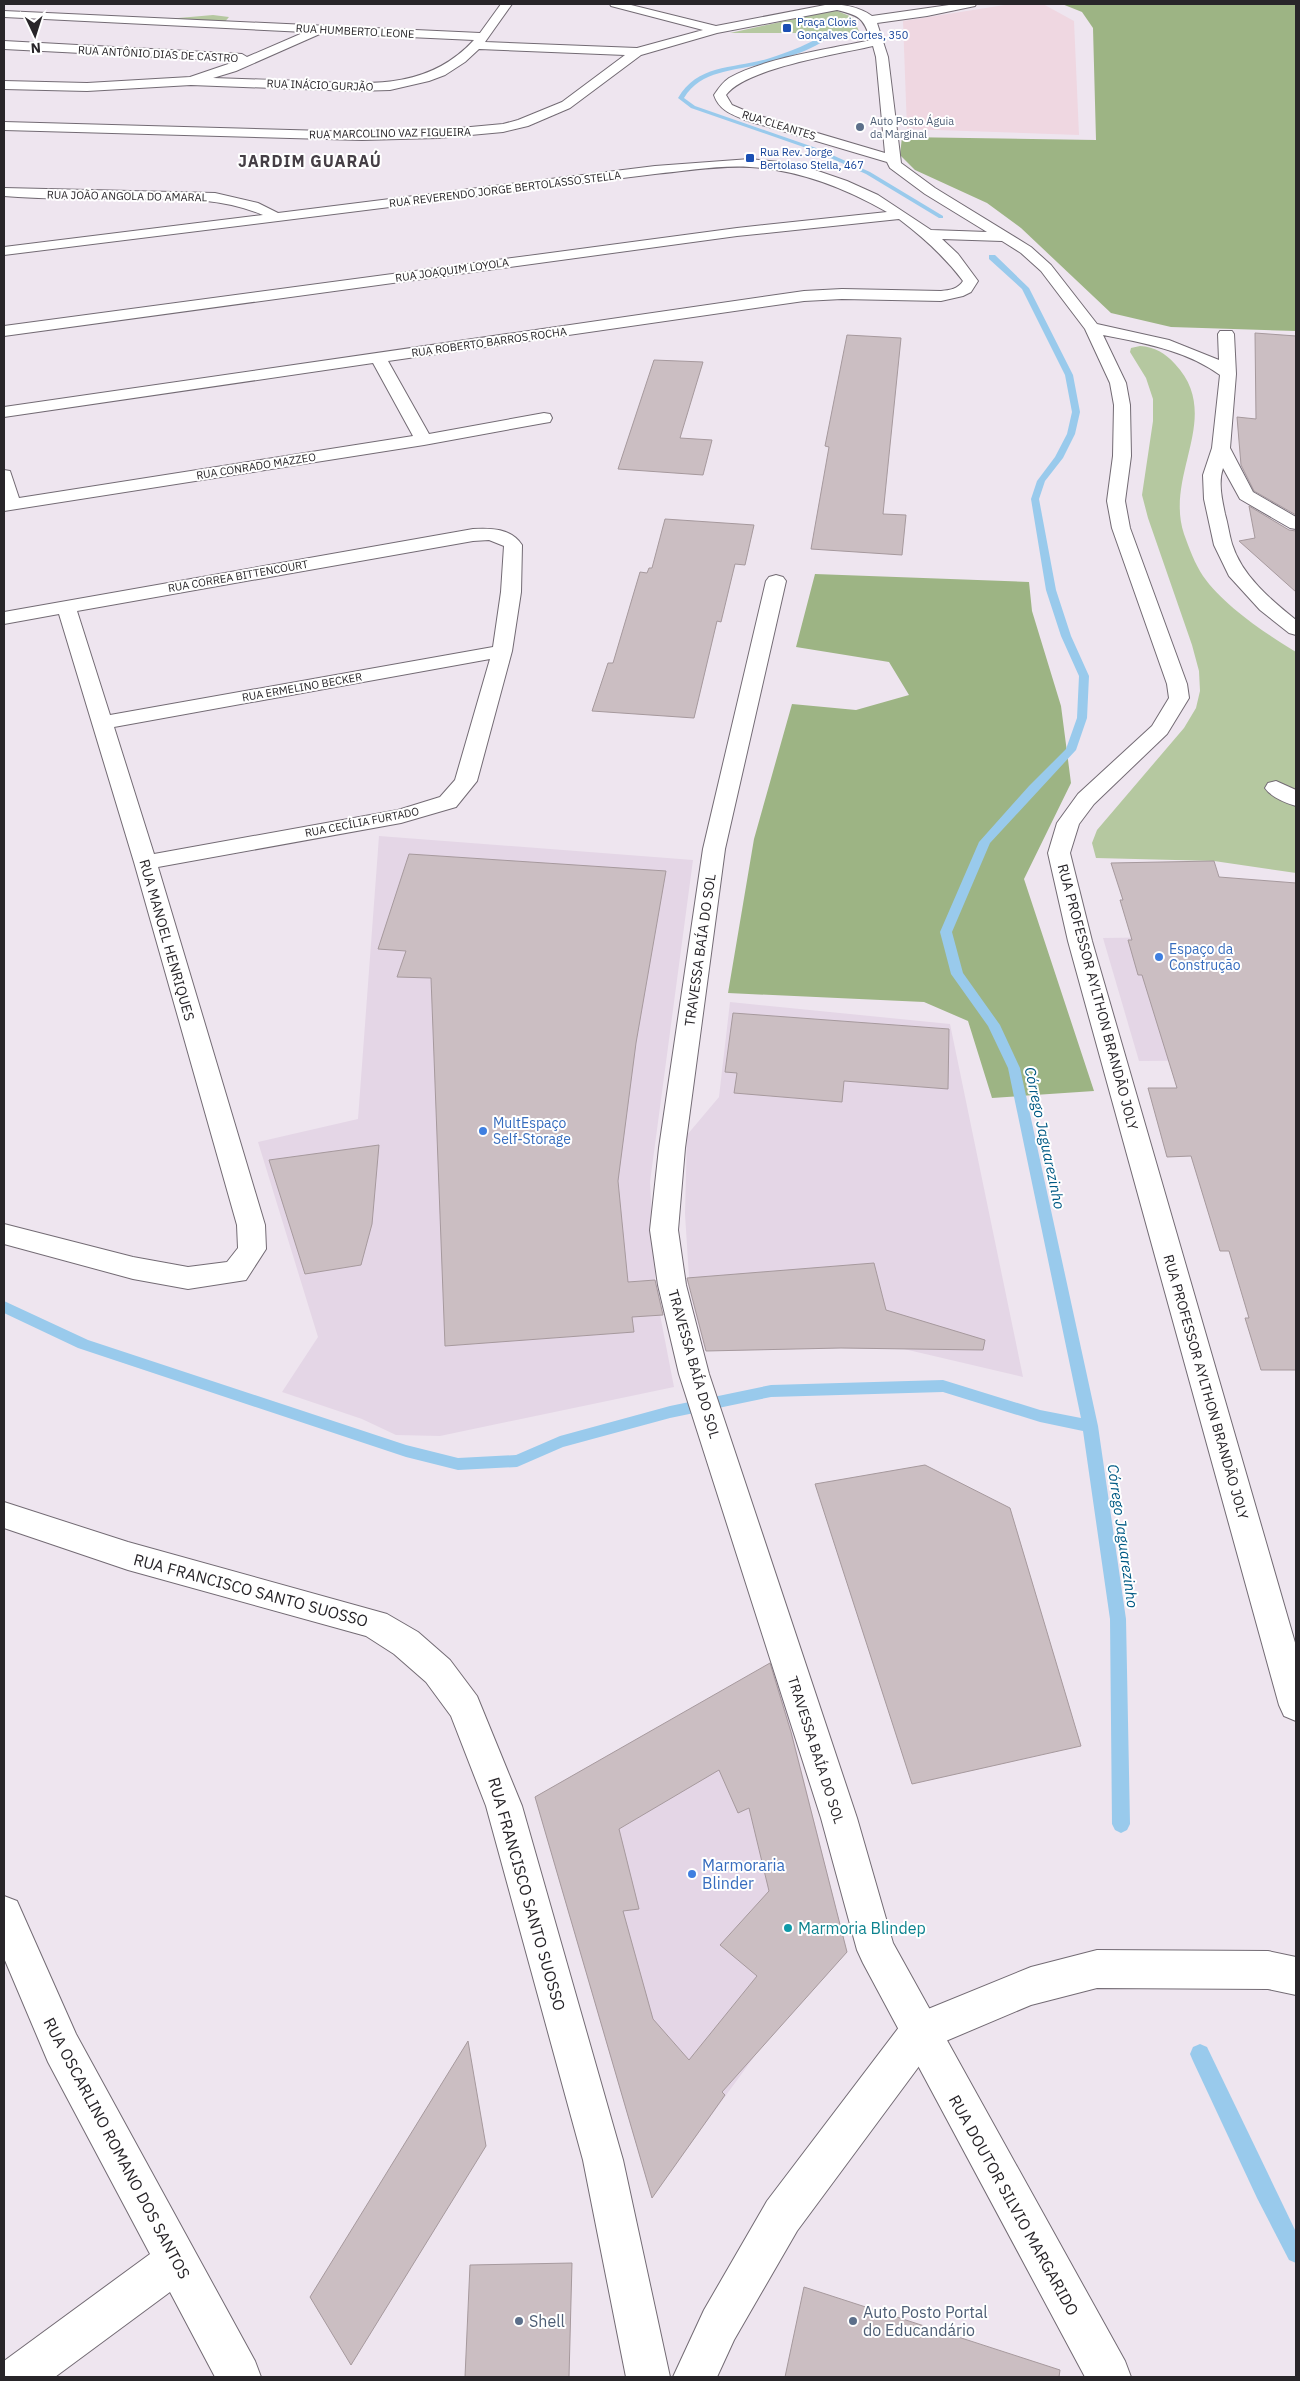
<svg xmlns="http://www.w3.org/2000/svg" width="1300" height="2381" font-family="'IBM Plex Sans',sans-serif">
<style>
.built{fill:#e4d6e6}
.education{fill:#efd7e1}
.green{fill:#b5c8a0}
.forest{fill:#9db484}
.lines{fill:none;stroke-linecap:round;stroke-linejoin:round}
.stream{fill:#99caec;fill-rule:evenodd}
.building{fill:#cbbec2;stroke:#a6999d;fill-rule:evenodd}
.minor-casing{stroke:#736b74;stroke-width:2}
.major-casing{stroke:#736b74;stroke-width:2}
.minor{fill:#fff;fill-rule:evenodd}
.major{fill:#fff;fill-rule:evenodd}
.transit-dot{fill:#1a4fb4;stroke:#fff;stroke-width:2}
.service-dot{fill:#5c6f8a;stroke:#fff;stroke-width:2}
.shop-dot{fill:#3f7fe0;stroke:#fff;stroke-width:2}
.culture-dot{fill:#0f9aa8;stroke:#fff;stroke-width:2}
.labels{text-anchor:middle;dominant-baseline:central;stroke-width:4;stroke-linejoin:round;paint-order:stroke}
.far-transit-label{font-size:11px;fill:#164399;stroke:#fff;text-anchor:start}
.far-street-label{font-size:11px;fill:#282529;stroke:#fff}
.far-service-label{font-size:11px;fill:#4e5e75;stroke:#fff;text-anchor:start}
.street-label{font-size:14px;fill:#282529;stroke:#fff}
.shop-label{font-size:14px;fill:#366cbe;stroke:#fff;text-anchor:start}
.water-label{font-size:15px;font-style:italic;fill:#005a85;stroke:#fff}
.far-district-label{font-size:16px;font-weight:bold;letter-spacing:1px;fill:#453e45;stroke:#fff}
.near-street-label{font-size:16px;fill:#282529;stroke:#fff}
.near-shop-label{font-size:16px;fill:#366cbe;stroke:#fff;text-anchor:start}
.near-culture-label{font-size:16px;fill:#0d838f;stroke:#fff;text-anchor:start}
.near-service-label{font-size:16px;fill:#4e5e75;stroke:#fff;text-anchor:start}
</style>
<rect width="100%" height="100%" fill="#eee5ef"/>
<g class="built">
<path d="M 379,836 L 693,860 L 650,1182 L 656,1294 L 674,1387 L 440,1436 L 396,1435 L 362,1419 L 282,1392 L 318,1337 L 258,1142 L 358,1119 Z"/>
<path d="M 1241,936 L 1287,1060 L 1139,1061 L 1103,938 Z"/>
<path d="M 730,1002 L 950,1024 L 1023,1377 L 904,1349 L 841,1348 L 706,1351 L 695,1312 L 689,1277 L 685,1214 L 687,1135 L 719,1097 Z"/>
<path d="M 774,1661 L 847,1952 L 759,2050 L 659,2187 L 657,2190 L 651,2189 L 648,2185 L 535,1797 Z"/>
</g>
<path class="education" d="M 1011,4 L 1043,4 L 1074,21 L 1079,135 L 907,129 L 903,21 Z"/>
<g class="green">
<path d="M 835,10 L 852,17 L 860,33 L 730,33 Z"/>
<path d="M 213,15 L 229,17 L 223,24 L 167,19 Z"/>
<path d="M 1140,346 C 1155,347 1165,353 1175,364 C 1224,416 1164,474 1184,534 C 1189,548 1195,564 1203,576 C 1223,605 1266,634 1296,652 L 1296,873 L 1214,861 L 1096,858 L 1092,843 L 1097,830 L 1184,728 L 1196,708 L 1200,691 L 1199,671 L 1192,645 L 1148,518 L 1142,495 L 1153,421 L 1153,399 L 1146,378 L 1130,352 L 1131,348 Z"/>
</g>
<g class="forest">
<path d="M 1062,4 L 1296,4 L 1296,331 L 1171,327 L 1111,313 L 1021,228 L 987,203 L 915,170 L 900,155 L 902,137 L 1096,140 L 1093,28 L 1082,12 Z"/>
<path d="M 815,574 L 1029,582 L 1032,611 L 1061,706 L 1071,783 L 1024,879 L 1094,1091 L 992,1098 L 968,1021 L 924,1002 L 728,993 L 754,839 L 792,704 L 856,710 L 909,695 L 889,662 L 796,647 Z"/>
</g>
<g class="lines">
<g class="stream">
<path d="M 831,31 L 836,32 C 817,49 787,58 762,64 C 734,71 701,70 684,98 L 695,106 L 819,149 L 870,172 L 943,216 L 943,218 L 939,218 L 866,174 L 815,151 L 691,108 L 678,98 C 698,64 733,69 767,59 C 790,52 811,43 831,31 Z"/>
<path d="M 989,255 L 995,255 L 1029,288 L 1073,375 L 1080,412 L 1075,434 L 1063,458 L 1045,481 L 1039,499 L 1056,590 L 1071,636 L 1089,676 L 1087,718 L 1076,750 L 990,843 L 952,932 L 963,973 L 1000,1025 L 1020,1068 L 1098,1426 L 1126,1619 L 1130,1824 L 1127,1830 L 1121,1833 L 1115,1830 L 1112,1824 L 1110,1619 L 1083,1431 L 1040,1422 L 943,1392 L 771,1397 L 670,1418 L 563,1447 L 517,1467 L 458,1470 L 406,1457 L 78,1348 L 4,1313 L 4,1301 L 88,1340 L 406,1445 L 458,1458 L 516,1455 L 560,1436 L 670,1406 L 771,1385 L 943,1380 L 1040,1410 L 1081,1418 L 1008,1068 L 988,1026 L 951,974 L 940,932 L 979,842 L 1029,786 L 1066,749 L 1077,718 L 1079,676 L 1061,636 L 1046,590 L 1031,499 L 1037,481 L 1055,457 L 1067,434 L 1072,412 L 1065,375 L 1022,289 L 989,259 Z"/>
<path d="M 1200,2044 L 1207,2047 L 1296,2232 L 1296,2263 L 1289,2260 L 1257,2198 L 1193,2061 L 1190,2054 L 1193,2047 Z"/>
</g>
</g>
<g class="building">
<path d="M 1255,333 L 1296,336 L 1296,515 L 1254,491 L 1241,465 L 1237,417 L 1256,419 Z"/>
<path d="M 847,335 L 901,338 L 883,514 L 906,515 L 902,555 L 811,549 L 829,447 L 825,446 Z"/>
<path d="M 654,360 L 703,362 L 680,438 L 712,440 L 703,475 L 618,469 Z"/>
<path d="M 1249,506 L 1289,530 L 1296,531 L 1296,592 L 1239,541 L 1255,538 Z"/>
<path d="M 665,519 L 754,525 L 745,565 L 735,564 L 721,622 L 717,621 L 694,718 L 592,711 L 608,663 L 613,663 L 640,572 L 647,573 L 649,568 L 652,568 Z"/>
<path d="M 409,854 L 666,871 L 636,1043 L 618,1181 L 628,1282 L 655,1280 L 663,1315 L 632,1317 L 634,1332 L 445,1346 L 431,978 L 397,977 L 406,951 L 378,949 Z"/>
<path d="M 1214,861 L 1219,877 L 1296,883 L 1296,1370 L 1261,1370 L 1245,1318 L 1249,1318 L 1229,1251 L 1220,1251 L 1191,1156 L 1167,1157 L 1148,1088 L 1177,1088 L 1142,975 L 1138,975 L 1128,940 L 1132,940 L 1120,900 L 1123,900 L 1111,863 Z"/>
<path d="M 733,1013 L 949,1029 L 948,1089 L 844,1081 L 842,1102 L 734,1093 L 737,1073 L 725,1072 Z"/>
<path d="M 379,1145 L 372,1224 L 361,1265 L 305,1274 L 269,1160 Z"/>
<path d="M 874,1263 L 886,1310 L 985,1340 L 983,1350 L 841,1348 L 706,1351 L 687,1278 Z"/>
<path d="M 925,1465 L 1010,1508 L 1081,1746 L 912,1784 L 815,1484 Z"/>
<path d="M 770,1663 L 791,1732 L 847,1952 L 722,2092 L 725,2095 L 652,2198 L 535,1797 ZM 719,1770 L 738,1813 L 749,1808 L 769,1891 L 720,1945 L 757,1976 L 689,2060 L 653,2019 L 623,1911 L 639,1909 L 619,1829 Z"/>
<path d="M 468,2041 L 486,2146 L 351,2365 L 310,2297 Z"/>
<path d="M 572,2263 L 569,2377 L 465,2377 L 470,2265 Z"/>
<path d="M 804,2287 L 1060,2370 L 1059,2377 L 785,2377 Z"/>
</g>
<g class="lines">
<g class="minor-casing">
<g id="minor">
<path d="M 501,4 L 512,4 L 485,42 L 637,48 L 703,30 L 611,6 L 610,4 L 627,4 L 716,26 L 825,5 L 825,4 C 842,4 858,6 872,16 L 956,4 L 976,4 L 975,6 L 927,16 L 877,23 L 888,57 L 901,163 L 935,188 L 1031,247 L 1051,265 L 1097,324 L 1169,340 L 1219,360 L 1218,334 L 1220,331 L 1232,331 L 1234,334 L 1236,374 L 1230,448 L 1253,492 L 1296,517 L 1296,529 L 1290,528 L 1240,499 L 1223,468 C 1218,483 1222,499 1225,514 C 1228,524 1229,534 1232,544 C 1242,576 1271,600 1296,620 L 1296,635 L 1289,633 L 1260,610 L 1229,576 L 1214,545 L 1204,499 L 1203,475 L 1212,448 L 1220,375 C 1186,350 1143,343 1103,335 L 1126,383 L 1130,405 L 1131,456 L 1125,501 L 1130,528 L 1187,684 L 1189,698 L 1167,734 L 1094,804 L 1079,824 L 1070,853 L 1092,941 L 1296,1646 L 1296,1721 L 1284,1716 L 1279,1705 L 1068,941 L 1048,853 L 1057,823 L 1078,794 L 1152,726 L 1169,698 L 1167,684 L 1112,528 L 1107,501 L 1113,456 L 1114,405 L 1110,383 L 1085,329 L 1041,271 L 1021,253 L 1002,241 L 942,239 L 958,254 L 978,281 L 971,292 L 963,296 L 941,301 L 842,299 L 804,301 L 388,361 L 429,434 L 544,413 L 550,414 L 552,418 L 550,422 L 544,423 L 424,445 L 4,511 L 4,470 L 10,471 L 19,498 L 413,436 L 373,363 L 4,417 L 4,407 L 804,291 L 842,289 L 941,291 C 950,290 958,289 963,281 C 945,257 924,238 899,219 L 737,236 L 4,336 L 4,326 L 737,228 L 887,212 C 845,188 799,170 750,167 C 719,165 686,171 655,174 L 4,255 L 4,247 L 263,215 C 218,196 170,199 122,199 C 87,199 53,199 18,197 L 4,196 L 4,188 L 215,193 L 258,203 L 278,213 L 655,166 L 750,159 L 779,162 L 815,170 L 847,181 L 878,195 L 931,230 L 987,232 L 925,194 L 890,168 L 887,162 L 745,120 C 731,114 719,110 714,95 C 718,89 723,82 729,78 C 764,58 830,49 871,40 C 863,17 860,16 837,10 L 717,33 L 641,55 L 570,108 L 528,126 L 503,132 L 438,138 L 362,140 L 4,130 L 4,122 L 362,132 L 438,130 L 503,124 L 518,120 L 562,102 L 625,55 L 479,49 L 465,62 L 445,75 L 429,81 L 390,90 L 355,91 L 191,85 L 87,91 L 4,89 L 4,81 L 87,83 L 190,77 L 237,61 L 4,49 L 4,41 L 242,54 L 247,57 L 305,32 L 4,17 L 4,11 L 480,33 ZM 322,33 L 474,40 C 427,91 368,84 304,81 C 274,80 243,79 213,78 L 236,71 ZM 873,46 L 876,57 L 885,153 L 753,114 L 732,105 L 726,95 C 746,68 839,54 873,46 Z"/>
<path d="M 473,529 C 491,528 511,528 522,545 L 521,592 L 512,651 L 477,781 L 456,807 L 401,823 L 158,867 L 265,1225 L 266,1249 L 246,1280 L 188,1289 L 133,1279 L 4,1244 L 4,1224 L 133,1257 L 188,1267 L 227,1262 L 238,1248 L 237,1225 L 134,862 L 59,614 L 4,624 L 4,612 ZM 489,540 L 504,546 L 501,592 L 493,647 L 110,715 L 77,611 L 473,541 ZM 490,659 L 455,780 L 440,797 L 398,810 L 154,854 L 114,727 Z"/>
<path d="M 776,575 L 783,577 L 786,581 L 725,849 L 685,1148 L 678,1230 L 686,1285 L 709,1374 L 857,1818 L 893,1943 L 1125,2361 L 1131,2377 L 1085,2377 L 863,1963 L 857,1950 L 821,1818 L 679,1374 L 658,1285 L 650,1230 L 659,1148 L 703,849 L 766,581 L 769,577 Z"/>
<path d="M 1276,781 L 1296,790 L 1296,806 C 1286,803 1271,797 1265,788 L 1268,783 Z"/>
<path d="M 4,1502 L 128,1542 L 387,1614 L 418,1632 L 450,1660 L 477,1696 L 522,1806 L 623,2160 L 670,2377 L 626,2377 L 583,2160 L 486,1806 L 451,1716 L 426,1682 L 394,1654 L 366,1636 L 128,1570 L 4,1528 Z"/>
<path d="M 4,1896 L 17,1901 L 76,2034 L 255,2361 L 261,2377 L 215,2377 L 170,2292 L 55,2377 L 4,2377 L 4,2361 L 150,2254 L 48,2062 L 4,1958 Z"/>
</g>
</g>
<g class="major-casing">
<path id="major" d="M 1097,1950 L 1268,1951 L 1296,1957 L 1296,1995 L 1268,1989 L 1097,1988 L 1031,2005 L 934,2046 L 797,2231 L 734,2340 L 717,2377 L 673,2377 L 704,2310 L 767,2201 L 906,2018 L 1031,1967 Z"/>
</g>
<use href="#minor" class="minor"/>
<use href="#major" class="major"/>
</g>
<g class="transit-dot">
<rect x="782" y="23" width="10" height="10" rx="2.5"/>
<rect x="745" y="153" width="10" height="10" rx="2.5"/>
</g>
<g class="service-dot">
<circle cx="860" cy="127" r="5"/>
<circle cx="519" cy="2321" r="5"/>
<circle cx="853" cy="2321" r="5"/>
</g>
<g class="shop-dot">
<circle cx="1159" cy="957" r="5"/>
<circle cx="483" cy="1131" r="5"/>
<circle cx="692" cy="1874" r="5"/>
</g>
<circle class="culture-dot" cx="788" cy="1928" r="5"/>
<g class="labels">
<g class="far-transit-label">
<text x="797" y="22">Praça Clovis<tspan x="797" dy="13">Gonçalves Cortes, 350</tspan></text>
<text x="760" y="152">Rua Rev. Jorge<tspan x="760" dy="13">Bertolaso Stella, 467</tspan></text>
</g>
<g class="far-street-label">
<text transform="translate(355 31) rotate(3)">RUA HUMBERTO LEONE</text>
<text transform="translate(158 54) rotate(3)">RUA ANTÔNIO DIAS DE CASTRO</text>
<text transform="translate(320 85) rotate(2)">RUA INÁCIO GURJÃO</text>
<text transform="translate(779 125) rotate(17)">RUA CLEANTES</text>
<text transform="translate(390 133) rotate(-1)">RUA MARCOLINO VAZ FIGUEIRA</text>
<text transform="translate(505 189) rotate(-7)">RUA REVERENDO JORGE BERTOLASSO STELLA</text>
<text transform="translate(127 196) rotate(1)">RUA JOÃO ANGOLA DO AMARAL</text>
<text transform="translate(452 270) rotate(-8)">RUA JOAQUIM LOYOLA</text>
<text transform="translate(489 342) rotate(-8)">RUA ROBERTO BARROS ROCHA</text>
<text transform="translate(256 466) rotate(-9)">RUA CONRADO MAZZEO</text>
<text transform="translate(238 576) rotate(-10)">RUA CORREA BITTENCOURT</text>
<text transform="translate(302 687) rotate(-10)">RUA ERMELINO BECKER</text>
<text transform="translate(362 822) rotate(-11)">RUA CECÍLIA FURTADO</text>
</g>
<g class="far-service-label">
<text x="870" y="121">Auto Posto Águia<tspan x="870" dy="13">da Marginal</tspan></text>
</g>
<g class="street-label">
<text transform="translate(167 940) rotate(74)">RUA MANOEL HENRIQUES</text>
<text transform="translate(700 950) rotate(-82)">TRAVESSA BAÍA DO SOL</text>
<text transform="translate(1098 997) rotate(75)">RUA PROFESSOR AYLTHON BRANDÃO JOLY</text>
<text transform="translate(694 1364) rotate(74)">TRAVESSA BAÍA DO SOL</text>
<text transform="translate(1206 1387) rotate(74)">RUA PROFESSOR AYLTHON BRANDÃO JOLY</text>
<text transform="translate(816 1750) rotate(72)">TRAVESSA BAÍA DO SOL</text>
</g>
<g class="shop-label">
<text x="1169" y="949">Espaço da<tspan x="1169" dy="16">Construção</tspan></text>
<text x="493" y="1123">MultEspaço<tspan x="493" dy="16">Self-Storage</tspan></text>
</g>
<g class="water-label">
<text transform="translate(1045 1138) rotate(78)">Córrego Jaguarezinho</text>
<text transform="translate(1123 1536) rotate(82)">Córrego Jaguarezinho</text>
</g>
<g class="far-district-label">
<text x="310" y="161">JARDIM GUARAÚ</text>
</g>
<g class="near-street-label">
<text transform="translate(251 1590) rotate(15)">RUA FRANCISCO SANTO SUOSSO</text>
<text transform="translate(527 1894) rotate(74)">RUA FRANCISCO SANTO SUOSSO</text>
<text transform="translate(117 2148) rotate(62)">RUA OSCARLINO ROMANO DOS SANTOS</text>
<text transform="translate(1014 2205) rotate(61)">RUA DOUTOR SILVIO MARGARIDO</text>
</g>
<g class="near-shop-label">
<text x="702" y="1865">Marmoraria<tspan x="702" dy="18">Blinder</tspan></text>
</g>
<g class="near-culture-label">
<text x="798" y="1928">Marmoria Blindep</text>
</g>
<g class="near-service-label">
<text x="863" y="2312">Auto Posto Portal<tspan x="863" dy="18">do Educandário</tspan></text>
<text x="529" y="2321">Shell</text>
</g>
</g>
<rect width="1300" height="2381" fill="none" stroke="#282529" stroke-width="10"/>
<g transform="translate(35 35) rotate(176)" stroke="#ffffff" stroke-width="4" paint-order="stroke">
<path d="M0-4L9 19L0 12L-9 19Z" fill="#282529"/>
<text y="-8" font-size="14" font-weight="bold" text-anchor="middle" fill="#282529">N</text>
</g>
</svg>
